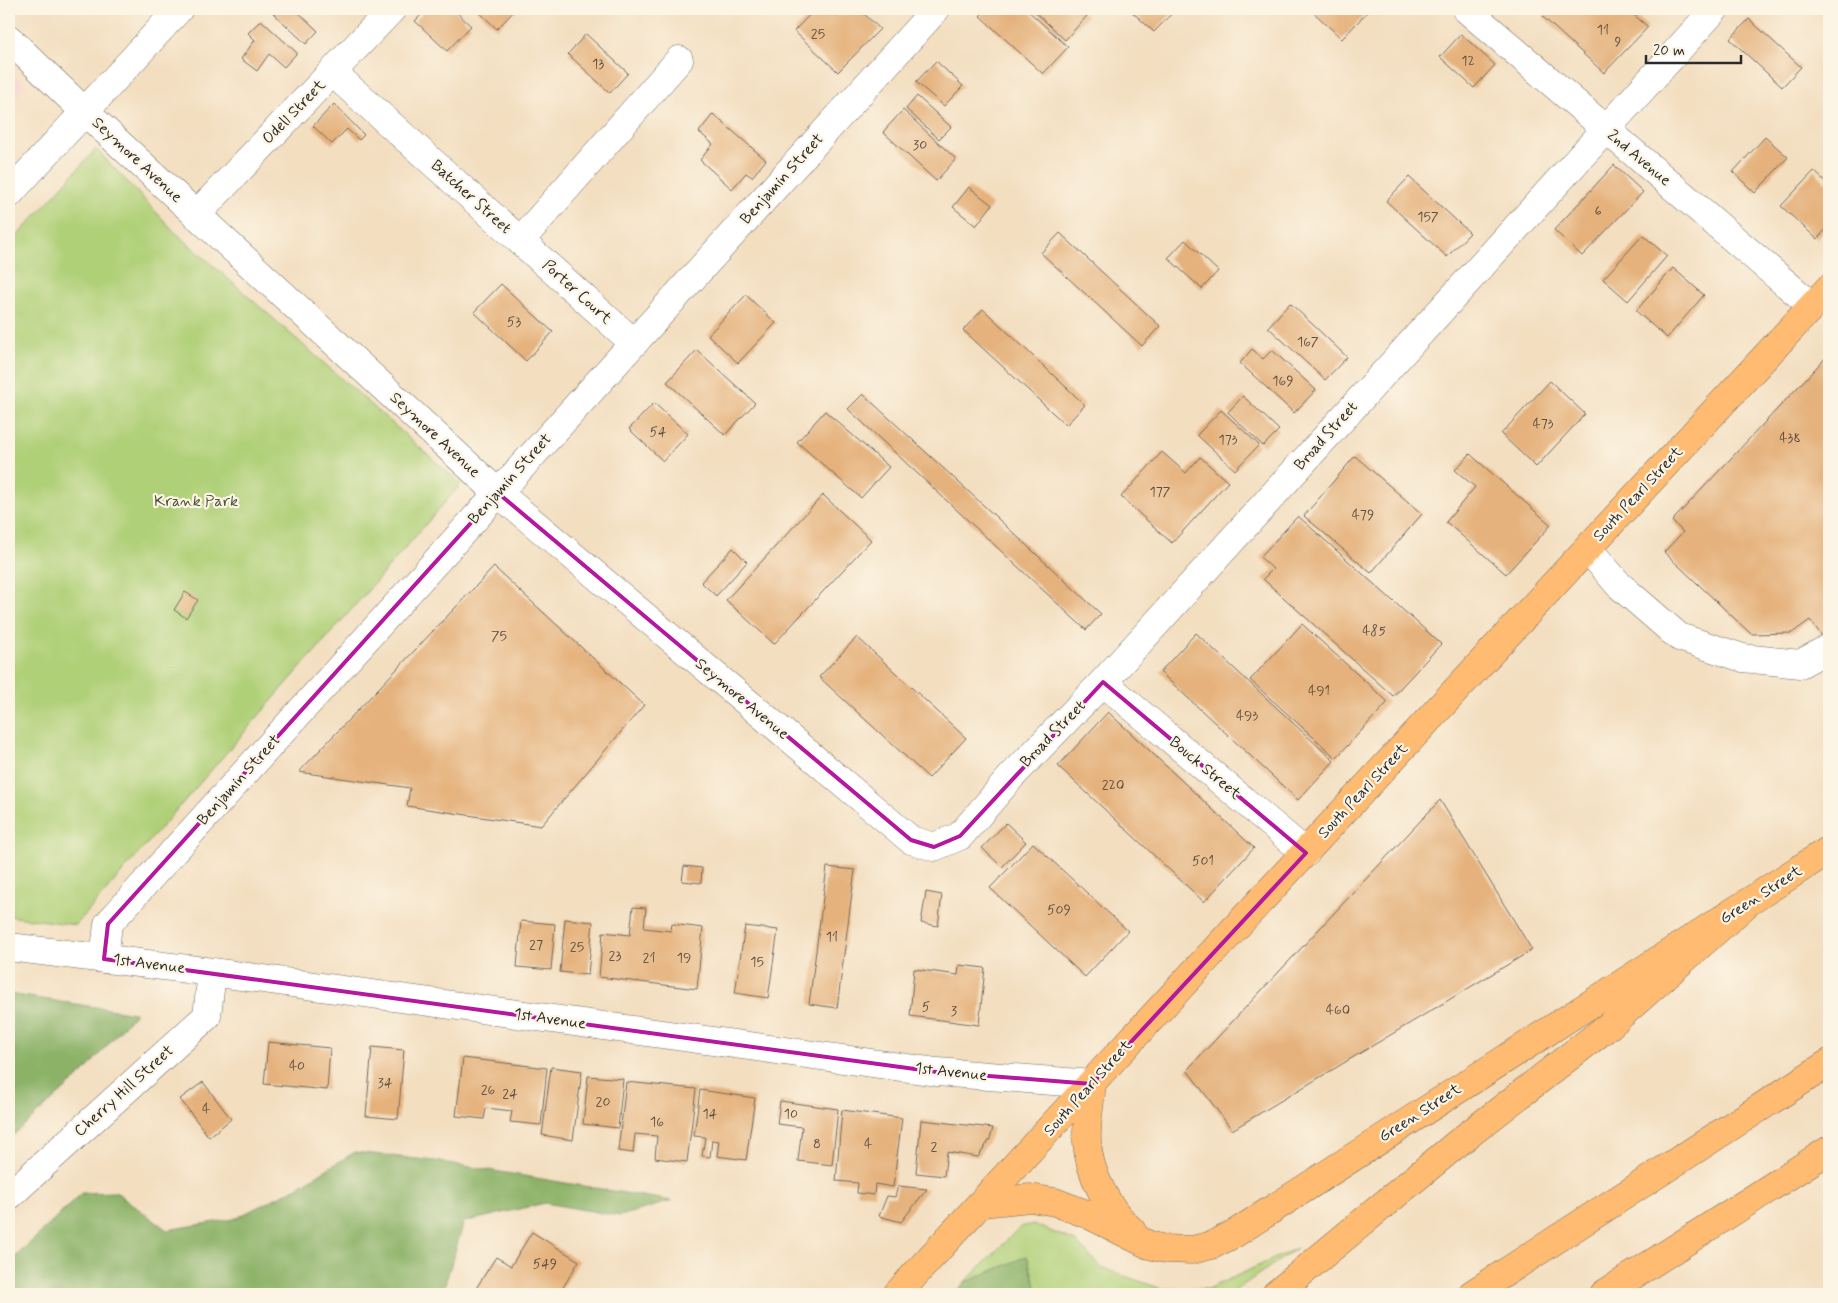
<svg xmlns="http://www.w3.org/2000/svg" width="1838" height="1303" font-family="Mynerve,sans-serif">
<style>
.built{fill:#f7d0ca}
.green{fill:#b0d078;stroke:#6e7e52}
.forest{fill:#8cb268;stroke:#5c6e4a}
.building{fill:#e5b27d}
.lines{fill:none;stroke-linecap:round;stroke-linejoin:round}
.minor-casing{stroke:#716a5f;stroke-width:29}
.major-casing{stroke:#716a5f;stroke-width:29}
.highway-casing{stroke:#716a5f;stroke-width:29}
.minor{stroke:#fff;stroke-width:28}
.major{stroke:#febb71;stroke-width:28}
.highway{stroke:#febb71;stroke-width:28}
.marked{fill:none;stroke:#b5179e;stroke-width:4;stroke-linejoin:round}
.labels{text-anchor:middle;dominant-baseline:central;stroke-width:4.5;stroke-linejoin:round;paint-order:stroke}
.number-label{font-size:14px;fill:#5a4d40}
.street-label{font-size:16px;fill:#2b2b2b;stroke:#fcf5e5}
.park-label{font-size:16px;fill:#4c543e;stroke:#fcf5e5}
</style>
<rect width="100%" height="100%" fill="#fcf5e5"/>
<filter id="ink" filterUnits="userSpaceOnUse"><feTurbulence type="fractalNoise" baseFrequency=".02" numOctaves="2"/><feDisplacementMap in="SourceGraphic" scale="10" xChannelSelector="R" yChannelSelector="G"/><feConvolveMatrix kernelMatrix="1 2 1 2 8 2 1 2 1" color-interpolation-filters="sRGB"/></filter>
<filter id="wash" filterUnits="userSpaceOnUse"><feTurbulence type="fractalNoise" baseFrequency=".0096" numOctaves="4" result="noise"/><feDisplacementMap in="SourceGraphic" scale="20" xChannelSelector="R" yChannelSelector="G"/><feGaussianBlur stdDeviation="1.12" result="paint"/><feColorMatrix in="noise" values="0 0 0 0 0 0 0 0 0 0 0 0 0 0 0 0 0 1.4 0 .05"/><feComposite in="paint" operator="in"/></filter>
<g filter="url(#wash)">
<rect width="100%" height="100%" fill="#f3dec0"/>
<path class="built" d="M 9,70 L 26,85 L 9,105 Z"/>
<g class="green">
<path d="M 96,149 L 175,232 L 461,484 L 76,925 L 9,916 L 9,245 Z"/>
<path d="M 1033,1224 L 1075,1241 L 1102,1268 L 1162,1289 L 1208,1289 L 1297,1248 L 1230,1294 L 1038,1294 L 1027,1256 L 964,1283 L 1020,1227 Z"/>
</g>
<g class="forest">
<path d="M 9,994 L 135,1013 L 84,1072 L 9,1139 Z"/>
<path d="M 355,1152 L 435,1161 L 672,1201 L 620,1216 L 545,1203 L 464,1222 L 442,1294 L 9,1294 L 9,1263 L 82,1193 L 116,1192 L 167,1230 L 234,1219 L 296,1188 Z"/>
<path d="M 1027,1256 L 1038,1294 L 954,1294 L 964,1283 Z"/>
</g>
<g id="blocks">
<g class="building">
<path d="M 269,9 L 295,9 L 318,31 L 306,44 Z"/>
<path d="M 427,9 L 453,9 L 471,26 L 447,51 L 415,21 Z"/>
<path d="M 476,9 L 516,9 L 497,29 Z"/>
<path d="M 815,9 L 830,9 L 838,16 L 846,9 L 859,9 L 880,29 L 838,72 L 794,31 Z"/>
<path d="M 987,9 L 1026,9 L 1068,47 L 1043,74 L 980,16 Z"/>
<path d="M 1032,9 L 1079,9 L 1087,16 L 1065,40 Z"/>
<path d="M 1129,9 L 1176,9 L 1154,32 Z"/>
<path d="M 1310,9 L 1370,9 L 1342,39 Z"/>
<path d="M 1551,9 L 1601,9 L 1606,13 L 1610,9 L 1627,9 L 1648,27 L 1604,73 L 1543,17 Z"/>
<path d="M 1749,19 L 1801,67 L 1782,87 L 1730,39 Z"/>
<path d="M 261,20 L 297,53 L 284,67 L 269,54 L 257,71 L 241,59 L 255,40 L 248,33 Z"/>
<path d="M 586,34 L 628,73 L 610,93 L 568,54 Z"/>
<path d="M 1461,34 L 1495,65 L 1474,88 L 1440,57 Z"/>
<path d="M 936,61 L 963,86 L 944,106 L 916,82 Z"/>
<path d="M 917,96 L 951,127 L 939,139 L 906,109 Z"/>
<path d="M 334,104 L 364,135 L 359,140 L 347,129 L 332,144 L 313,126 Z"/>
<path d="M 903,110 L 956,159 L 936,181 L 883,132 Z"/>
<path d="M 713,114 L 766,160 L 752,177 L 746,173 L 732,189 L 700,160 L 713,144 L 699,132 Z"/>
<path d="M 1765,137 L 1788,157 L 1755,193 L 1733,172 Z"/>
<path d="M 1614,165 L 1643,192 L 1582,256 L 1554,230 Z"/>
<path d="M 1814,171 L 1829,185 L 1829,226 L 1817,239 L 1781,206 Z"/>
<path d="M 1409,177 L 1470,233 L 1447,257 L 1386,201 Z"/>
<path d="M 969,187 L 992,205 L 976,226 L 953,207 Z"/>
<path d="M 1060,233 L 1160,326 L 1142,346 L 1041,253 Z"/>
<path d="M 1643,235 L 1667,256 L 1628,301 L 1603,279 Z"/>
<path d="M 1185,240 L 1218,271 L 1202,289 L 1168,258 Z"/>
<path d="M 1673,268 L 1704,295 L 1667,338 L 1636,311 Z"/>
<path d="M 501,284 L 553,332 L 526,361 L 474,312 Z"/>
<path d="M 746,295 L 776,323 L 738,363 L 708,335 Z"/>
<path d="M 1290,303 L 1347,357 L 1325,380 L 1268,327 Z"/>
<path d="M 983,309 L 1085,405 L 1066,425 L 963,330 Z"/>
<path d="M 1252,349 L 1263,359 L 1272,350 L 1316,390 L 1294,413 L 1240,363 Z"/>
<path d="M 697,350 L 755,403 L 725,435 L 667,382 Z"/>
<path d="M 1829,354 L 1829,631 L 1822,636 L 1810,620 L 1792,633 L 1751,634 L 1664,552 L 1683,532 L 1672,521 Z"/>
<path d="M 1550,381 L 1585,414 L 1536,467 L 1501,434 Z"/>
<path d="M 863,394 L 1101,614 L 1086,630 L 848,409 Z"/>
<path d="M 1243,396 L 1279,430 L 1263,446 L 1228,412 Z"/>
<path d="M 654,403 L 688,434 L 663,461 L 629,429 Z"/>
<path d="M 1221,410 L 1259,445 L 1235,470 L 1197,435 Z"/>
<path d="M 825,411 L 889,467 L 861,498 L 797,442 Z"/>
<path d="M 1162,452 L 1186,473 L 1200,457 L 1228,482 L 1172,543 L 1121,497 Z"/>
<path d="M 1470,454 L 1551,525 L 1506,574 L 1446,522 L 1475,487 L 1455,470 Z"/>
<path d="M 1355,456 L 1422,514 L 1371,573 L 1304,516 Z"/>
<path d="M 823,495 L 871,540 L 774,644 L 726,600 Z"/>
<path d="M 1298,516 L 1441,644 L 1393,696 L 1263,579 L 1273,569 L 1260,557 Z"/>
<path d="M 733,548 L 747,562 L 716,596 L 701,582 Z"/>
<path d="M 494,567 L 644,705 L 541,826 L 407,806 L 410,788 L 299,772 Z"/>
<path d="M 185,592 L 198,600 L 186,618 L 174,610 Z"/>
<path d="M 1302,624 L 1388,702 L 1336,758 L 1250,680 Z"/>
<path d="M 1196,633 L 1334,761 L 1298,800 L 1160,672 Z"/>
<path d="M 857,637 L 966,738 L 929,778 L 819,677 Z"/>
<path d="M 1108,712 L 1254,848 L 1204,902 L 1058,766 Z"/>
<path d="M 1440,800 L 1532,950 L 1232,1130 L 1187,1070 Z"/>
<path d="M 1006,823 L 1026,842 L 1002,867 L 982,848 Z"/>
<path d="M 1033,843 L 1128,931 L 1085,977 L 990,888 Z"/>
<path d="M 684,866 L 702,868 L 701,883 L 682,881 Z"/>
<path d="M 827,867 L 855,870 L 837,1008 L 809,1004 Z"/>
<path d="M 926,892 L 942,895 L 938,926 L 921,923 Z"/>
<path d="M 633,907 L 646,908 L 644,928 L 671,931 L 672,924 L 703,928 L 697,989 L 599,977 L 603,932 L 630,935 Z"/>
<path d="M 565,919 L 593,922 L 588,975 L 560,972 Z"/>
<path d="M 521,921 L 555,924 L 551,970 L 517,967 Z"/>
<path d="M 745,926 L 778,930 L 768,998 L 735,993 Z"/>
<path d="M 959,965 L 985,968 L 979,1025 L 910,1016 L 914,969 L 958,975 Z"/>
<path d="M 268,1042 L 330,1048 L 327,1090 L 264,1084 Z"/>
<path d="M 372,1047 L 404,1050 L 398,1119 L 366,1116 Z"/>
<path d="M 463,1058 L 547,1068 L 541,1125 L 510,1122 L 512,1111 L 486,1108 L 484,1119 L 456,1116 Z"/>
<path d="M 551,1067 L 582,1071 L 573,1140 L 542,1135 Z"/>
<path d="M 588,1076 L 623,1079 L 618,1128 L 583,1124 Z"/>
<path d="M 203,1082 L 231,1119 L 209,1137 L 180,1099 Z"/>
<path d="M 626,1082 L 696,1089 L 687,1162 L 655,1158 L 657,1136 L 635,1134 L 633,1153 L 618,1151 Z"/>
<path d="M 700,1090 L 755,1098 L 746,1160 L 717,1156 L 719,1141 L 712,1140 L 710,1157 L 702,1156 L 705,1137 L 694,1136 Z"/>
<path d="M 780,1101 L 838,1109 L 832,1165 L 798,1161 L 802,1127 L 777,1124 Z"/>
<path d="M 842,1110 L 902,1118 L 893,1187 L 875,1184 L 874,1195 L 857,1193 L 858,1183 L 836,1181 Z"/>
<path d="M 921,1120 L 993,1128 L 990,1139 L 978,1157 L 947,1152 L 944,1176 L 916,1173 Z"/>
<path d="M 898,1186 L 927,1189 L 901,1222 L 879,1216 L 887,1196 L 895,1197 Z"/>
<path d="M 532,1232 L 579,1261 L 559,1294 L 482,1294 L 475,1290 L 496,1257 L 511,1266 Z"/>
</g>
</g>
</g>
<g filter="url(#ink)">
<use href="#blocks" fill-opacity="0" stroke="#716a5f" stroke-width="1"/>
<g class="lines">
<g class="minor-casing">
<g id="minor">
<path d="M 1466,9 L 1812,306"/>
<path d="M 9,39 L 84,111 L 498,493 L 911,840 L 934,847 L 960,836 L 1011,777 L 1103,682 L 1715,9"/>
<path d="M 332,72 L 634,343"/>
<path d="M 9,194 L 179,9"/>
<path d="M 196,215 L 392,9"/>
<path d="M 520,241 L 679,60"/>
<path d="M 1588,549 L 1619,585 L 1679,637 L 1743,658 L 1800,664 L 1829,648"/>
<path d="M 1103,682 L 1306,853"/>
<path d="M 9,947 L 212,972 L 937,1072 L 1092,1084"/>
<path d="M 104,959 L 108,924 L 936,9"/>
<path d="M 9,1196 L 207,1016 L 212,972"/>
</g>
</g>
<g class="major-casing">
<g id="major">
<path d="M 1092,1084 C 1090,1101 1086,1126 1087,1142 C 1089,1174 1109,1211 1132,1231"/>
<path d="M 982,1203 L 1030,1198 L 1055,1202 L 1089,1215 L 1149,1245 L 1165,1249 L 1192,1250 L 1212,1245 L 1234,1234 L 1829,850"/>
<path d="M 897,1294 L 1108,1065 L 1829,288"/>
</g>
</g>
<g class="highway-casing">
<g id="highway">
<path d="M 1276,1294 L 1459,1142 L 1610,1025 L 1744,906"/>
<path d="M 1472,1294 L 1829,1063"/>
<path d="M 1604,1294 L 1829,1150"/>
</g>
</g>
<use href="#minor" class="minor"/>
<use href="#major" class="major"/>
<use href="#highway" class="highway"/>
</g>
</g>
<path class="marked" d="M 498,493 L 911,840 L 934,847 L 960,836 L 1103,682 L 1306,853 L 1092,1084 L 937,1072 L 104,959 L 108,924 Z"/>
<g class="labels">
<g class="number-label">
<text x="1603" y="30">11</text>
<text x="818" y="34">25</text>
<text x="1618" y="42">9</text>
<text x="1468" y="61">12</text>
<text x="598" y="64">13</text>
<text x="920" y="145">30</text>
<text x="1598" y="211">6</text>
<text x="1428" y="217">157</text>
<text x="514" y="322">53</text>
<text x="1308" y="342">167</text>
<text x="1283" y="381">169</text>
<text x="1543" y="424">473</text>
<text x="658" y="432">54</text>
<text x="1790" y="438">438</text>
<text x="1228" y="440">173</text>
<text x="1160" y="492">177</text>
<text x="1363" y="515">479</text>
<text x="1374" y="631">485</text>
<text x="499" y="636">75</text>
<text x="1319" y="691">491</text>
<text x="1247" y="716">493</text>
<text x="1113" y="785">220</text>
<text x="1203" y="861">501</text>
<text x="1059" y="910">509</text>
<text x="832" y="937">11</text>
<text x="536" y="945">27</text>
<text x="577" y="947">25</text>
<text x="615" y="956">23</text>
<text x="649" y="958">21</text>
<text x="684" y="958">19</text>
<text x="757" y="962">15</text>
<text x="926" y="1007">5</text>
<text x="1338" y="1010">460</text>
<text x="954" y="1011">3</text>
<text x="297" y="1066">40</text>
<text x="385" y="1083">34</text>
<text x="488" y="1090">26</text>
<text x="510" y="1094">24</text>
<text x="603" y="1102">20</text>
<text x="206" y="1109">4</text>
<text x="710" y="1114">14</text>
<text x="791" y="1114">10</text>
<text x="657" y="1122">16</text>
<text x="817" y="1144">8</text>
<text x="868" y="1144">4</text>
<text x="934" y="1147">2</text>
<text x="545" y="1264">549</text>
</g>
<g class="street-label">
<text transform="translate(294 112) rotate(-46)">Odell Street</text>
<text transform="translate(1639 158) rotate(40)">2nd Avenue</text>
<text transform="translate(137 160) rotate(43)">Seymore Avenue</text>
<text transform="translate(782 179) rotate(-48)">Benjamin Street</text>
<text transform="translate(471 197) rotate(42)">Batcher Street</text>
<text transform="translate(577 292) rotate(42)">Porter Court</text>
<text transform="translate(435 435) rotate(43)">Seymore Avenue</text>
<text transform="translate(1326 436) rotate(-48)">Broad Street</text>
<text transform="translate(510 479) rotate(-48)">Benjamin Street</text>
<text transform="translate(1638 494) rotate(-47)">South Pearl Street</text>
<text transform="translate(742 699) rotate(40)">Seymore Avenue</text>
<text transform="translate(1053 734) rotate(-46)">Broad Street</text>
<text transform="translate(1205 768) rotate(40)">Bouck Street</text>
<text transform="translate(239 780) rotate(-48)">Benjamin Street</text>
<text transform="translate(1363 791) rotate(-47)">South Pearl Street</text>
<text transform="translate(1761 895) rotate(-33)">Green Street</text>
<text transform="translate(149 964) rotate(7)">1st Avenue</text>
<text transform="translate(550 1019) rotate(8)">1st Avenue</text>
<text transform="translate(951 1072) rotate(6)">1st Avenue</text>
<text transform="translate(1088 1088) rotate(-48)">South Pearl Street</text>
<text transform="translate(124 1091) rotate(-42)">Cherry Hill Street</text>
<text transform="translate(1420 1113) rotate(-33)">Green Street</text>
</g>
<g class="park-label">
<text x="196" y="501">Krank Park</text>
</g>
</g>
<rect width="1838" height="1303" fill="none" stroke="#fcf5e5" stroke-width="30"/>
<path d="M1646 55v8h95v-8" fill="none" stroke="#2b2b2b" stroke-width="2.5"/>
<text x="1653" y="55" font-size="15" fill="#2b2b2b" stroke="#fcf5e5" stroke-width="4" paint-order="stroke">20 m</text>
</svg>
